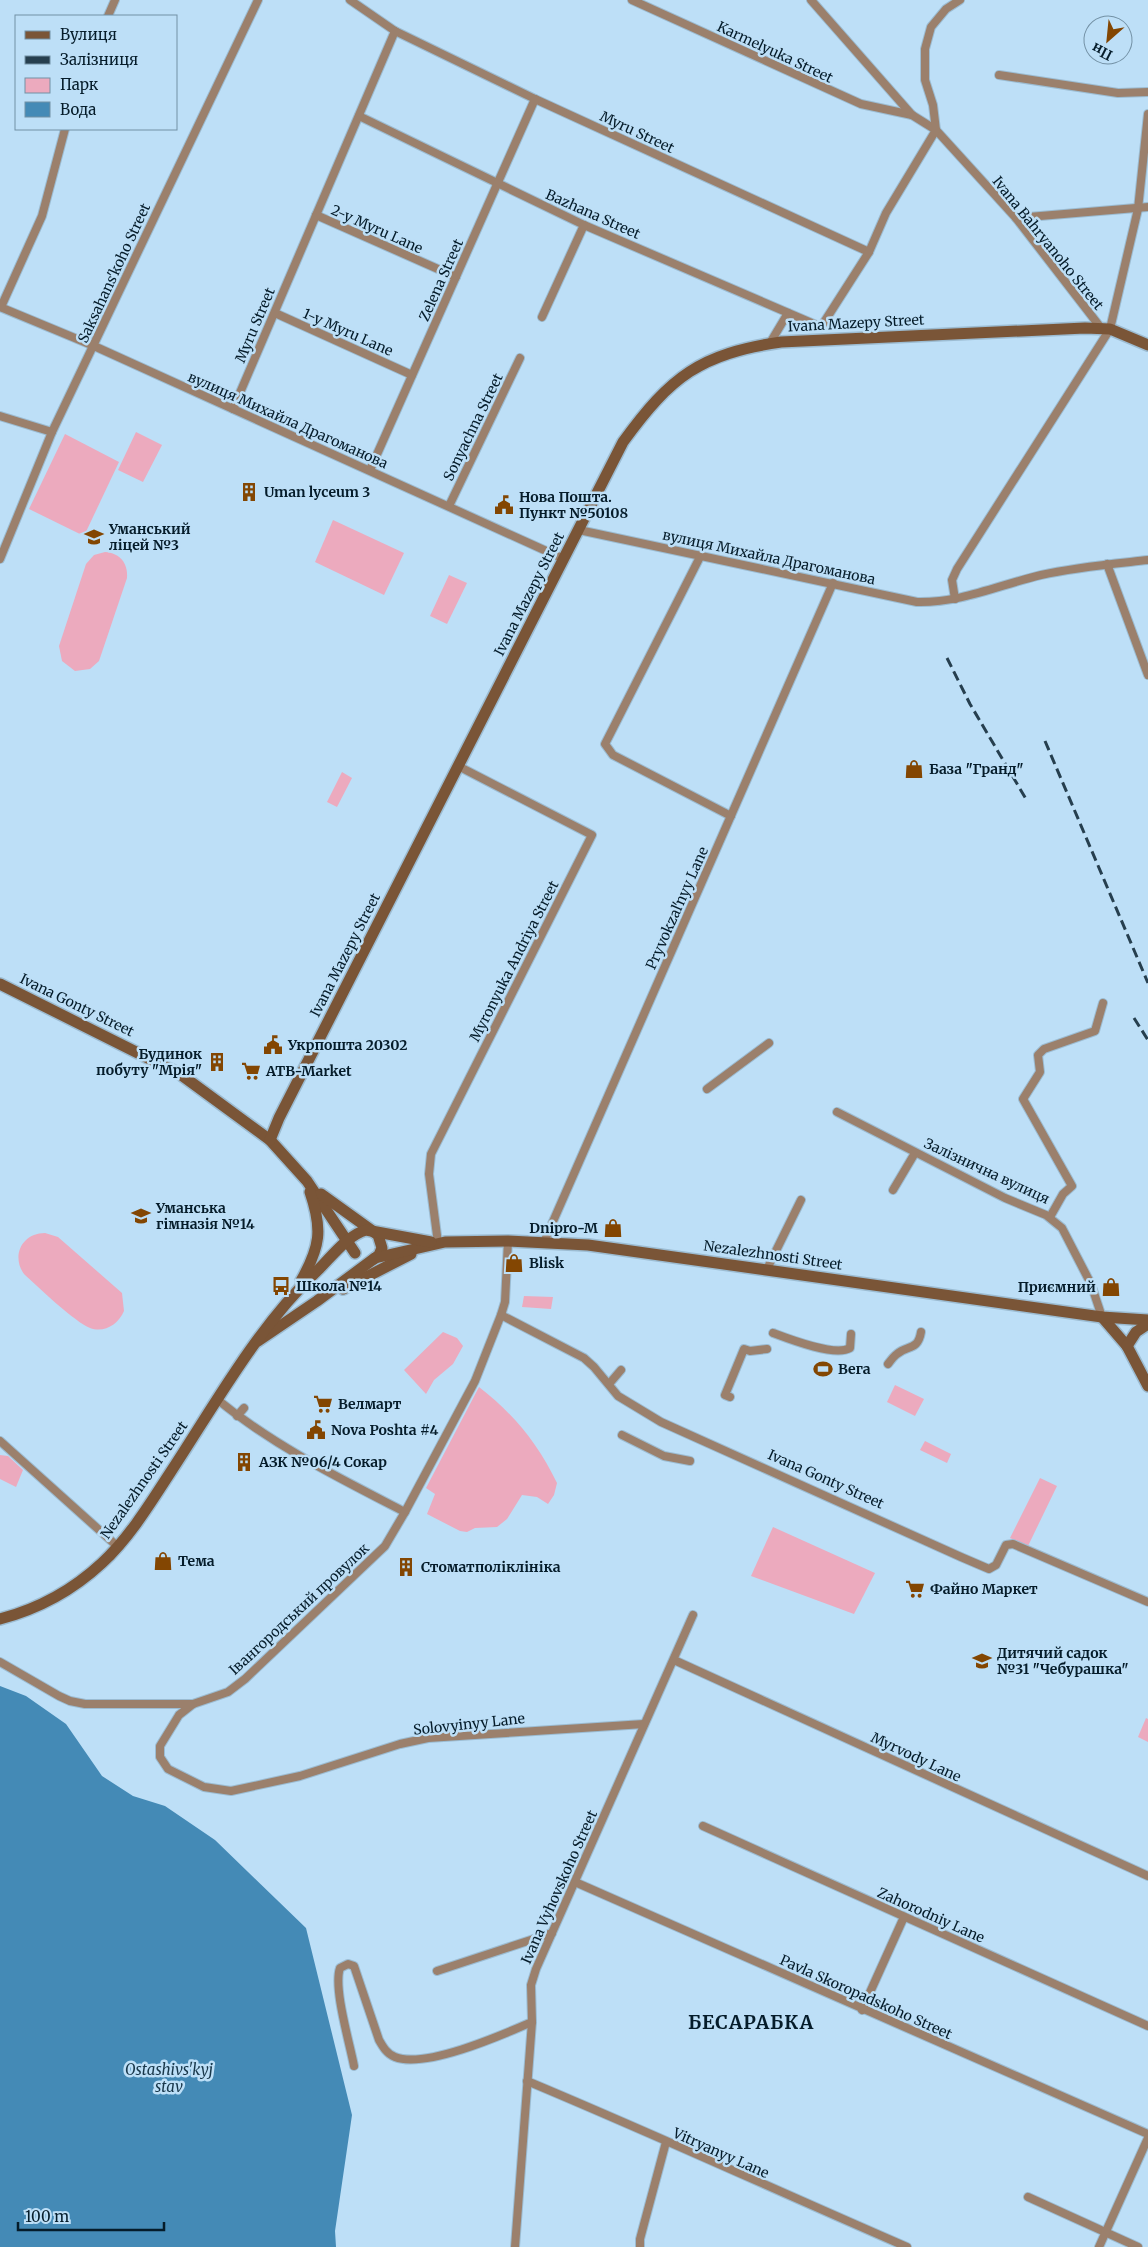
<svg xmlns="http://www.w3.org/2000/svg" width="1148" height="2247" font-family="Merriweather,serif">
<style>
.green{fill:#ecaabe}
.water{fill:#448ab6}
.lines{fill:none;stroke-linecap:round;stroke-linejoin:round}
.street-casing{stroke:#9cbcd2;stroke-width:10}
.secondary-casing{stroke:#9cbcd2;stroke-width:14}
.street{stroke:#9b806c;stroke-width:8}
.secondary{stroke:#7a5537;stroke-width:11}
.rail{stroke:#263f4f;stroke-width:3;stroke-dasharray:10 5;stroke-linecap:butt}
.labels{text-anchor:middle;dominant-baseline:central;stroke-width:5;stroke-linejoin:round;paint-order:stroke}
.street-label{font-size:14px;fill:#051c2a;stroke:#bddff7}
.poi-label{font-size:14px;font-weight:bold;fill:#051c2a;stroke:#bddff7;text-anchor:start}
.water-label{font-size:15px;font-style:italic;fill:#173649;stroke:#bddff7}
.district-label{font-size:19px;font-weight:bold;letter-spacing:1px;fill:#051c2a;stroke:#bddff7}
</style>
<rect width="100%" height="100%" fill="#bddff7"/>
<g class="green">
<path d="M 136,432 L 162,445 L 143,482 L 118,470 Z"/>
<path d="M 65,434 L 119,462 L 84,536 L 29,509 Z"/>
<path d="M 333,520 L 404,553 L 384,595 L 315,562 Z"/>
<path d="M 105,552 C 120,553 128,563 127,578 L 99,661 L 90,669 L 75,671 L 62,661 L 59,646 L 86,564 L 94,555 Z"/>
<path d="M 449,575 L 467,583 L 447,624 L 430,616 Z"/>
<path d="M 342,772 L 352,778 L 337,807 L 327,802 Z"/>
<path d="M 45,1233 L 58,1237 L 122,1293 L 124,1311 C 118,1325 104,1333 90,1328 C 75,1322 38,1287 24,1274 C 11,1256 22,1233 45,1233 Z"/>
<path d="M 524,1296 L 553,1297 L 551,1309 L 522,1307 Z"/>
<path d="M 443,1332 L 457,1338 L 463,1346 L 453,1364 L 434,1380 L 426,1394 L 404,1370 Z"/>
<path d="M 895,1385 L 924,1399 L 915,1416 L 887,1402 Z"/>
<path d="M 479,1387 C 514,1414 538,1444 557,1483 L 554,1495 L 548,1504 L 537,1497 L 522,1495 L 507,1519 L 497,1527 L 475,1528 L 467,1532 L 460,1531 L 427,1514 L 435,1494 L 426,1488 Z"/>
<path d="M 925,1441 L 951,1454 L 947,1463 L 920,1450 Z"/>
<path d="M 0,1455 L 8,1456 L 23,1470 L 16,1487 L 0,1479 Z"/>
<path d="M 1040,1478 L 1057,1486 L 1028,1546 L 1010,1538 Z"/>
<path d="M 773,1527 L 875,1573 L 854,1614 L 751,1576 Z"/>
<path d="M 1146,1718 L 1148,1719 L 1148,1742 L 1138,1737 Z"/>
</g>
<path class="water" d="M 0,1686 L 26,1696 L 66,1724 L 102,1776 L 133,1796 L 165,1806 L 215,1840 L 306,1928 L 352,2115 L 335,2231 L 336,2247 L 0,2247 Z"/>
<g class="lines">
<g class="street-casing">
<g id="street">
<path d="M 350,0 L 395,31 L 535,99 L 869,252"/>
<path d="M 632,0 L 861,104 L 912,115"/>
<path d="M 811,0 L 912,115 L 936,130 L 1016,218 L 1101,328"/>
<path d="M 108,16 L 115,0"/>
<path d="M 999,75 L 1118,93 L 1148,92"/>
<path d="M 359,116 L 584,225 L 821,327 L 869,252 L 886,213 L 936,130 L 933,105 L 925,80 L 925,49 L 931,27 L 946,9 L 960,0"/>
<path d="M 316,215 L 456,277"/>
<path d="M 1016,218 L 1148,207"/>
<path d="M 0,307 L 94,346 L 564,559"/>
<path d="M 1,307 L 42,216 L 65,129"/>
<path d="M 275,313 L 412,375"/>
<path d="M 542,317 L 584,225"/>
<path d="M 770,343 L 788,313"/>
<path d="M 233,409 L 395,31"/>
<path d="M 0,416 L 52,432"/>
<path d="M 370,470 L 535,99"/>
<path d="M 449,506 L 520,358"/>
<path d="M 579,530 L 917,602 C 960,603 999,585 1041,575 C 1076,567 1112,564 1148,560"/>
<path d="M 701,555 L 605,744 L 613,755 L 731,816"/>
<path d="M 0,559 L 52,432 L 258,0"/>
<path d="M 1107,564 L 1148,675"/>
<path d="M 955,599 L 952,580 L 957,569 L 1110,329 L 1138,209 L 1148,114"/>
<path d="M 707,1089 L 769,1043"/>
<path d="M 837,1112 L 1005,1198 L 1046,1215 L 1062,1228 L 1091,1284 L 1102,1317"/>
<path d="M 893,1190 L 915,1153"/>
<path d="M 1050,1217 L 1063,1194 L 1072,1186 L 1023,1099 L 1040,1072 L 1038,1055 L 1044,1049 L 1095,1031 L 1103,1003"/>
<path d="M 544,1242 L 833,583"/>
<path d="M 438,1243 L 429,1174 L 431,1154 L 592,835 L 458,766"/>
<path d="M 767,1269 L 801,1200"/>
<path d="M 501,1315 L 584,1358 L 594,1367 L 618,1396 L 661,1422 L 961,1557 L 989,1569 L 996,1565 L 1006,1545 L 1013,1544 L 1148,1602"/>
<path d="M 773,1333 C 789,1339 835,1357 850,1348 L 851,1334"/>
<path d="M 888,1364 C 891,1360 894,1356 897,1354 C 907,1345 918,1351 921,1332"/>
<path d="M 609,1384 L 621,1370"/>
<path d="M 730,1397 L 725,1395 L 744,1349 L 750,1351 L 767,1349"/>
<path d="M 218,1400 C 274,1446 341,1479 405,1512 L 475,1381 L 501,1315 L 505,1302 L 508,1241"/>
<path d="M 237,1416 L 244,1408"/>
<path d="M 622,1435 L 664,1456 L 690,1461"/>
<path d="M 0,1441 L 117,1546"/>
<path d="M 405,1512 L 385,1546 L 245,1679 L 228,1692 L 193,1704 L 179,1715 L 160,1746 L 160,1757 L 168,1769 L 204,1787 L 231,1791 L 300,1776 L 400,1744 L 428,1738 L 644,1724"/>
<path d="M 674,1660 L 1148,1876"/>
<path d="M 0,1662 L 59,1696 L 70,1701 L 85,1704 L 193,1704"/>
<path d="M 703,1826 L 1148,2026"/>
<path d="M 575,1882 L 1148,2134"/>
<path d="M 437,1971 L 552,1933"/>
<path d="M 862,2010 L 904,1917"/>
<path d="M 354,2066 C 350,2044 333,1988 340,1968 L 348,1964 L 354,1966 L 379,2040 C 383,2047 387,2054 395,2057 C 425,2069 502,2035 532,2022"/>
<path d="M 527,2081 C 654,2134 780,2192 907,2247"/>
<path d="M 1028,2197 L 1138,2247"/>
<path d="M 515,2247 L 532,2022 L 531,1985 L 536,1969 L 693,1615"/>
<path d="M 640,2247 L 640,2239 L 666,2142"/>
<path d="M 1099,2247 L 1148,2138"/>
</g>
</g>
<g class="secondary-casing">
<g id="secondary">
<path d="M 0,984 L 180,1074 L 270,1140 L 307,1181 L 355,1253"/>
<path d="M 270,1140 L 279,1118 L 623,442 C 671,376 700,354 781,342 L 1085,328 L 1110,329 L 1148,345"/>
<path d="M 321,1194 L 378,1235 L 382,1248 L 379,1255 L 374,1259"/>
<path d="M 301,1281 C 320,1247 323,1230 310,1192"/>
<path d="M 343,1289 L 411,1254"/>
<path d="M 1102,1317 L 1127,1346 L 1148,1386"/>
<path d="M 258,1341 L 317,1301 L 375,1258 L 445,1242 L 508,1241 L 588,1245 L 1102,1317 L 1148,1320"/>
<path d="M 1127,1346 L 1136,1332 L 1148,1324"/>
<path d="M 0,1619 C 38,1609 73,1590 102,1563 C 129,1538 150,1504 170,1473 C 216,1403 258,1326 319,1269 C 332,1256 348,1235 366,1230 L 431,1242"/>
</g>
</g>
<use href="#street" class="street"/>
<use href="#secondary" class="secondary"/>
<g class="rail">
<path d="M 947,658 L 970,704 L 1026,799"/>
<path d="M 1045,741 L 1148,983"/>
<path d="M 1134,1018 L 1148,1040"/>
</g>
</g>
<defs>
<g id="building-bare" transform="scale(1.5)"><path d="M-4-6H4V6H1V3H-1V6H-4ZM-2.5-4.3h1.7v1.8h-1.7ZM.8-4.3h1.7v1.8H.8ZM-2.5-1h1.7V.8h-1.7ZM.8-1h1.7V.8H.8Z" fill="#834602" stroke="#bddff7" stroke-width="2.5" paint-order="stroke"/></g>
<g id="civic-bare" transform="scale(1.5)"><path d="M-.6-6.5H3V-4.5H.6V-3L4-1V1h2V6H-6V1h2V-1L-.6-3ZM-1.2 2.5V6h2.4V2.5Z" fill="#834602" stroke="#bddff7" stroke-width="2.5" paint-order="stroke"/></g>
<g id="school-bare" transform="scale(1.5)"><path d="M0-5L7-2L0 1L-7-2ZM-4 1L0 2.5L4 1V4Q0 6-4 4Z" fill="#834602" stroke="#bddff7" stroke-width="2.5" paint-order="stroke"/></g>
<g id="shop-bare" transform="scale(1.5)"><path d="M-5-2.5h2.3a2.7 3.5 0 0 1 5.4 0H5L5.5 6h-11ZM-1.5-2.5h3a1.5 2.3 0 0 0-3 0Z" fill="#834602" stroke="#bddff7" stroke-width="2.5" paint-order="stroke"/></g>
<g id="supermarket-bare" transform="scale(1.5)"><path d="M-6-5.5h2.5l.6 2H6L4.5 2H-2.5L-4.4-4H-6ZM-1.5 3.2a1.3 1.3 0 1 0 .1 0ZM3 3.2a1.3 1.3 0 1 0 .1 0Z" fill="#834602" stroke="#bddff7" stroke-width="2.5" paint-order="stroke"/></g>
<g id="bus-bare" transform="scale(1.5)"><path d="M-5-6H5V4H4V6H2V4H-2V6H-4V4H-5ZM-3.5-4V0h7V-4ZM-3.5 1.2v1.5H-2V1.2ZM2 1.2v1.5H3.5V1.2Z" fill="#834602" stroke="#bddff7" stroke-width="2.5" paint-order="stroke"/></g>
<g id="stadium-bare" transform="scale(1.5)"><path d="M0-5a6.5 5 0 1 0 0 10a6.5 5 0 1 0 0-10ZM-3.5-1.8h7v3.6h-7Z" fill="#834602" stroke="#bddff7" stroke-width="2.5" paint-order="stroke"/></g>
</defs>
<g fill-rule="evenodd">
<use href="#building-bare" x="249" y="492"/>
<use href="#civic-bare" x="504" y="505"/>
<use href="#school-bare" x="94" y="537"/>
<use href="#shop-bare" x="914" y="769"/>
<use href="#civic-bare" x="273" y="1045"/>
<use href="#building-bare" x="217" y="1062"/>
<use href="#supermarket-bare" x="251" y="1071"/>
<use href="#school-bare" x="141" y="1216"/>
<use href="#shop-bare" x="613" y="1228"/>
<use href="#shop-bare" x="514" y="1263"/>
<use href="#bus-bare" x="281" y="1286"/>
<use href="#shop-bare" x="1111" y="1287"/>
<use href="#stadium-bare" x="823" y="1369"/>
<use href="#supermarket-bare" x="323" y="1404"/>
<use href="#civic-bare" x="316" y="1430"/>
<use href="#building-bare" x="244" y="1462"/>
<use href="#shop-bare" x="163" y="1561"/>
<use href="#building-bare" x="406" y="1567"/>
<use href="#supermarket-bare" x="915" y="1589"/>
<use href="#school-bare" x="982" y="1661"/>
</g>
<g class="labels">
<g class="street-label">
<text transform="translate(775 52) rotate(25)">Karmelyuka Street</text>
<text transform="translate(637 132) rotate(25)">Myru Street</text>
<text transform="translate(593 214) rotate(24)">Bazhana Street</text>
<text transform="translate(377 229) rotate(24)">2-y Myru Lane</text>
<text transform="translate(1048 243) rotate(51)">Ivana Bahryanoho Street</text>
<text transform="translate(114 273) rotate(-65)">Saksahansʹkoho Street</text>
<text transform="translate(441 280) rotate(-66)">Zelena Street</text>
<text transform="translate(856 323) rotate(-3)">Ivana Mazepy Street</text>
<text transform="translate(255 325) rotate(-67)">Myru Street</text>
<text transform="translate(348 332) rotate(24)">1-y Myru Lane</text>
<text transform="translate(288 420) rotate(24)">вулиця Михайла Драгоманова</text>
<text transform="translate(473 427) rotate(-64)">Sonyachna Street</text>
<text transform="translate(769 557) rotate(12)">вулиця Михайла Драгоманова</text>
<text transform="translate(529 594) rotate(-63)">Ivana Mazepy Street</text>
<text transform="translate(677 908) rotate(-66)">Pryvokzalʹnyy Lane</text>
<text transform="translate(345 955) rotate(-63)">Ivana Mazepy Street</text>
<text transform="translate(514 961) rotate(-63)">Myronyuka Andriya Street</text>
<text transform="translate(77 1005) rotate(26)">Ivana Gonty Street</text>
<text transform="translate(987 1171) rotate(25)">Залізнична вулиця</text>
<text transform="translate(773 1255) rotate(8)">Nezalezhnosti Street</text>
<text transform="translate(826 1479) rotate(24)">Ivana Gonty Street</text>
<text transform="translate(144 1480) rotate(-55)">Nezalezhnosti Street</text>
<text transform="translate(299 1609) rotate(-43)">Івангородський провулок</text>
<text transform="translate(469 1724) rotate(-6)">Solovyinyy Lane</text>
<text transform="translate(916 1757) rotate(25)">Myrvody Lane</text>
<text transform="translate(559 1887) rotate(-66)">Ivana Vyhovskoho Street</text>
<text transform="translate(931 1915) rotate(24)">Zahorodniy Lane</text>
<text transform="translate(866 1997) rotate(24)">Pavla Skoropadskoho Street</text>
<text transform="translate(721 2153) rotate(24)">Vitryanyy Lane</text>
</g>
<g class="poi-label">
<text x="264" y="492">Uman lyceum 3</text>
<text x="519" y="497">Нова Пошта.<tspan x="519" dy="16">Пункт №50108</tspan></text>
<text x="109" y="529">Уманський<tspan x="109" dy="16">ліцей №3</tspan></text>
<text x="929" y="769">База "Гранд"</text>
<text x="288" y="1045">Укрпошта 20302</text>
<text x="202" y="1054" text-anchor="end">Будинок<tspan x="202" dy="16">побуту "Мрія"</tspan></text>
<text x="266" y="1071">ATB-Market</text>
<text x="156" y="1208">Уманська<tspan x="156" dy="16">гімназія №14</tspan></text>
<text x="598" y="1228" text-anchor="end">Dnipro-M</text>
<text x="529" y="1263">Blisk</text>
<text x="296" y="1286">Школа №14</text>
<text x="1096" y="1287" text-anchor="end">Приємний</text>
<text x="838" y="1369">Вега</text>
<text x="338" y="1404">Велмарт</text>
<text x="331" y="1430">Nova Poshta #4</text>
<text x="259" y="1462">АЗК №06/4 Сокар</text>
<text x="178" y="1561">Тема</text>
<text x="421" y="1567">Стоматполіклініка</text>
<text x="930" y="1589">Файно Маркет</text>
<text x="997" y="1653">Дитячий садок<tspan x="997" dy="16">№31 "Чебурашка"</tspan></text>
</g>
<g class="water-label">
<text x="169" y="2069">Ostashivs'kyj<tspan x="169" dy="17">stav</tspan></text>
</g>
<g class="district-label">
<text x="751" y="2022">БЕСАРАБКА</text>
</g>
</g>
<rect x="15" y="15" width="162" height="115" fill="#bddff7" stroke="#7391a5"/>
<rect x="25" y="31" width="25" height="8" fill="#7a5537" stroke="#7391a5"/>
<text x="60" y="40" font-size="15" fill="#051c2a">Вулиця</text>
<rect x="25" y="56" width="25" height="8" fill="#263f4f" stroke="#7391a5"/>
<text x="60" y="65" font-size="15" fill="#051c2a">Залізниця</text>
<rect x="25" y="78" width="25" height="15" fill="#ecaabe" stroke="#7391a5"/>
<text x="60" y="90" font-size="15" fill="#051c2a">Парк</text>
<rect x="25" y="102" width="25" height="15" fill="#448ab6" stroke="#7391a5"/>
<text x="60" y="115" font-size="15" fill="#051c2a">Вода</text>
<g transform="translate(1108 40) rotate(207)"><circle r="24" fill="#bddff7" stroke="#7391a5"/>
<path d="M0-4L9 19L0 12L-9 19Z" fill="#834602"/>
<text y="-8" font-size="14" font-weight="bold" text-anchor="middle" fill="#051c2a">Пн</text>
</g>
<path d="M18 2222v8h146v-8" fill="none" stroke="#051c2a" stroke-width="2.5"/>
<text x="25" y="2222" font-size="15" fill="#051c2a" stroke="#bddff7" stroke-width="4" paint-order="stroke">100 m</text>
</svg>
